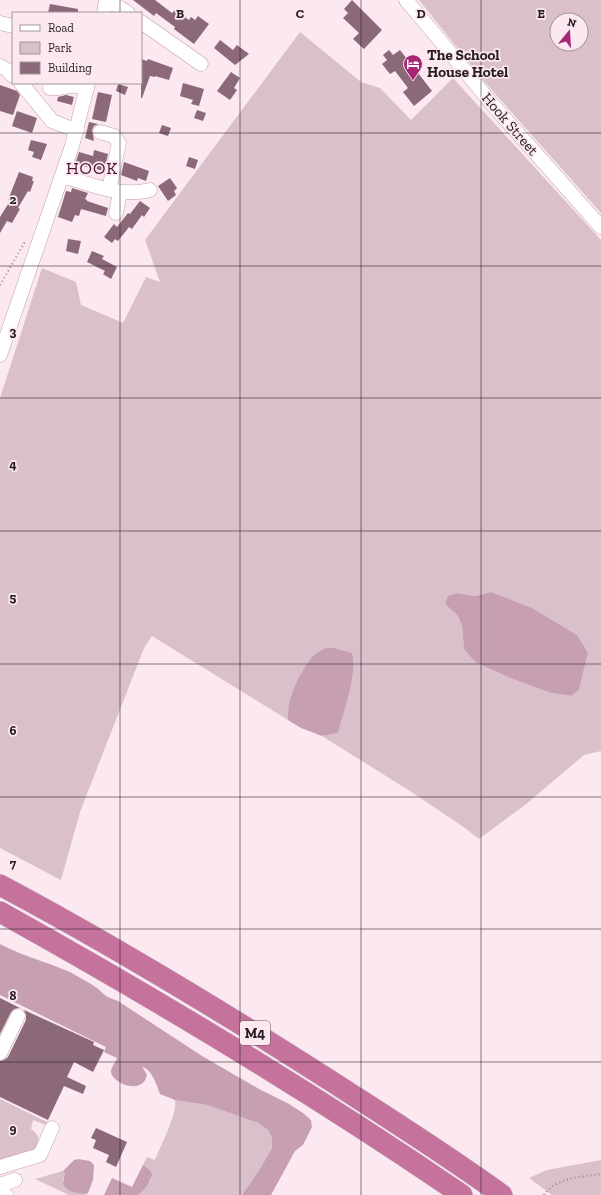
<svg xmlns="http://www.w3.org/2000/svg" width="601" height="1195" font-family="'Zilla Slab',serif">
<style>
.green{fill:#d9c0cb;fill-rule:evenodd}
.forest{fill:#c6a0b2}
.building{fill:#8c6979}
.lines{fill:none;stroke-linecap:round;stroke-linejoin:round}
.minor-casing{stroke:#bfa0ae;stroke-width:15}
.highway-casing{stroke:#cfcdce;stroke-width:22}
.path{stroke:#96878e;stroke-width:2;stroke-dasharray:1 3;stroke-linecap:butt}
.minor{stroke:#fff;stroke-width:14}
.highway{stroke:#c5739d;stroke-width:21}
.grid{fill:none;stroke:#271c21;stroke-width:1;stroke-opacity:0.55}
.labels{text-anchor:middle;dominant-baseline:central;stroke-width:3.5;stroke-linejoin:round;paint-order:stroke}
.shield{fill:#fbe8f0;stroke:#67595f;stroke-width:1}
.shield-label{font-size:14px;font-weight:bold;fill:#271c21}
.poi-label{font-size:15px;font-weight:bold;fill:#271c21;stroke:#fbe8f0;text-anchor:start}
.street-label{font-size:15px;fill:#271c21;stroke:#fbe8f0}
.quarter-label{font-size:17px;letter-spacing:1px;fill:#4e1034;stroke:#fbe8f0}
.grid-label{font-size:13px;text-anchor:middle;font-weight:bold;fill:#271c21;stroke:#fbe8f0;stroke-width:3.5;stroke-linejoin:round;paint-order:stroke}
</style>
<rect width="100%" height="100%" fill="#fbe8f0"/>
<g class="green">
<path d="M 419,0 L 601,0 L 601,213 L 483,80 ZM 557,20 L 581,20 L 581,44 L 557,44 Z"/>
<path d="M 300,32 L 361,82 L 380,88 L 411,120 L 453,78 L 601,240 L 601,751 L 584,755 L 525,805 L 479,839 L 465,828 L 410,791 L 322,736 L 338,733 L 335,648 L 325,648 L 313,655 L 288,710 L 288,720 L 152,636 L 144,648 L 80,812 L 61,880 L 0,848 L 0,398 L 42,268 L 76,282 L 81,305 L 123,323 L 146,277 L 160,282 L 145,240 ZM 491,592 L 578,636 L 588,653 L 579,690 L 571,696 L 551,693 L 510,678 L 475,662 L 464,649 L 462,625 L 457,615 L 445,604 L 458,593 L 475,596 Z"/>
<path d="M 0,1099 L 47,1122 L 46,1125 L 33,1120 L 31,1129 C 41,1136 39,1140 35,1150 L 0,1165 Z"/>
<path d="M 175,1100 L 207,1105 L 258,1123 L 268,1130 L 272,1138 L 272,1148 L 258,1172 L 242,1195 L 138,1195 L 151,1180 L 148,1168 L 143,1165 L 147,1157 L 155,1160 C 160,1147 178,1113 175,1100 Z"/>
<path d="M 601,1160 L 601,1195 L 552,1195 L 529,1178 L 547,1170 Z"/>
<path d="M 63,1171 L 66,1173 L 63,1180 L 82,1193 L 88,1193 L 86,1195 L 69,1195 L 35,1179 Z"/>
</g>
<g class="forest">
<path d="M 491,592 L 532,608 L 578,636 L 588,653 L 579,690 L 571,696 L 551,693 L 510,678 L 475,662 L 464,649 L 462,625 L 457,615 L 445,604 L 448,596 L 458,593 L 475,596 Z"/>
<path d="M 325,648 L 334,648 L 352,653 C 358,673 343,712 338,733 L 322,736 L 301,728 L 288,720 C 287,698 299,674 312,657 C 315,653 321,651 325,648 Z"/>
<path d="M 0,944 C 22,956 47,962 70,972 C 78,977 89,982 97,988 C 105,995 106,997 118,1001 L 202,1056 L 259,1089 L 289,1104 L 303,1113 L 311,1120 L 312,1127 L 303,1145 L 295,1151 L 271,1195 L 242,1195 L 258,1172 L 272,1148 L 272,1138 L 268,1130 L 258,1123 L 207,1105 L 175,1100 L 160,1094 C 156,1083 153,1072 142,1066 L 147,1075 C 142,1097 109,1082 111,1070 C 112,1066 116,1062 117,1058 L 104,1052 L 106,1047 L 0,995 Z"/>
<path d="M 78,1159 L 90,1161 L 94,1165 L 93,1180 L 88,1193 C 78,1194 68,1193 63,1184 L 65,1173 L 63,1171 L 74,1160 Z"/>
<path d="M 143,1165 L 148,1168 L 152,1174 C 150,1183 145,1189 138,1195 L 104,1195 L 112,1178 L 132,1187 Z"/>
</g>
<g class="building">
<path d="M 133,0 L 155,0 L 172,13 L 175,10 L 189,20 L 191,17 L 195,20 L 198,16 L 209,24 L 194,44 L 174,29 L 175,27 L 156,13 L 154,16 Z"/>
<path d="M 352,0 L 382,30 L 364,49 L 353,39 L 359,33 L 343,18 L 348,13 L 344,9 Z"/>
<path d="M 50,4 L 78,9 L 78,13 L 48,13 Z"/>
<path d="M 220,40 L 233,50 L 237,45 L 249,54 L 235,65 L 214,48 Z"/>
<path d="M 389,50 L 393,55 L 400,50 L 432,91 L 414,106 L 403,92 L 408,88 L 395,71 L 390,74 L 382,64 L 387,60 L 383,55 Z"/>
<path d="M 141,59 L 147,61 L 148,59 L 173,68 L 169,80 L 155,76 L 155,77 L 150,76 L 142,98 L 141,98 Z"/>
<path d="M 231,72 L 240,78 L 234,88 L 237,90 L 230,100 L 217,91 Z"/>
<path d="M 183,83 L 204,89 L 199,106 L 191,104 L 193,100 L 180,96 Z"/>
<path d="M 118,84 L 128,87 L 125,95 L 116,91 Z"/>
<path d="M 0,85 L 17,91 L 20,95 L 13,115 L 0,111 Z"/>
<path d="M 98,92 L 112,95 L 106,122 L 92,119 Z"/>
<path d="M 66,95 L 74,97 L 72,105 L 57,101 L 58,97 Z"/>
<path d="M 197,110 L 206,113 L 203,121 L 194,118 Z"/>
<path d="M 17,111 L 37,118 L 32,133 L 12,126 Z"/>
<path d="M 89,122 L 98,124 L 94,126 L 92,130 L 94,141 L 85,138 Z"/>
<path d="M 162,125 L 171,128 L 168,136 L 159,133 Z"/>
<path d="M 31,140 L 47,144 L 41,160 L 32,157 L 34,152 L 28,150 Z"/>
<path d="M 94,150 L 108,154 L 104,171 L 75,164 L 79,152 L 93,156 Z"/>
<path d="M 189,157 L 198,160 L 195,169 L 186,166 Z"/>
<path d="M 124,162 L 149,171 L 146,181 L 138,178 L 137,181 L 121,175 Z"/>
<path d="M 19,172 L 33,177 L 32,181 L 34,181 L 30,192 L 28,191 L 18,208 L 20,209 L 12,223 L 7,221 L 0,233 L 0,217 L 10,201 L 8,200 Z"/>
<path d="M 170,178 L 177,188 L 174,191 L 176,195 L 168,201 L 158,186 Z"/>
<path d="M 72,188 L 88,193 L 85,199 L 87,200 L 87,201 L 108,208 L 106,216 L 81,209 L 79,216 L 75,215 L 72,222 L 58,217 L 66,191 L 71,192 Z"/>
<path d="M 140,201 L 150,208 L 144,217 L 142,215 L 132,229 L 129,227 L 118,241 L 115,239 L 112,243 L 104,237 L 114,224 L 117,227 L 128,213 L 130,214 Z"/>
<path d="M 68,239 L 81,241 L 78,254 L 66,251 Z"/>
<path d="M 92,251 L 104,256 L 102,259 L 117,267 L 111,279 L 103,274 L 105,271 L 87,262 Z"/>
<path d="M 0,998 L 20,1008 L 14,1009 L 11,1012 L 0,1034 Z"/>
<path d="M 24,1010 L 94,1042 L 93,1045 L 104,1050 L 93,1072 L 74,1062 L 67,1077 L 86,1086 L 83,1094 L 64,1086 L 48,1120 L 0,1097 L 0,1061 L 4,1060 L 8,1057 L 26,1020 L 26,1015 Z"/>
<path d="M 96,1128 L 127,1142 L 116,1167 L 106,1162 L 109,1155 L 93,1148 L 96,1140 L 91,1138 Z"/>
</g>
<g class="lines">
<g class="minor-casing">
<g id="minor">
<path d="M 108,0 L 128,13"/>
<path d="M 406,0 L 438,38 L 492,104 L 601,227"/>
<path d="M 104,13 L 106,0"/>
<path d="M 141,22 L 201,64"/>
<path d="M 0,23 L 13,26"/>
<path d="M 0,66 L 7,70 L 13,76"/>
<path d="M 21,83 L 52,121 L 77,131"/>
<path d="M 50,88 C 60,89 62,87 70,86 C 76,85 82,87 87,88"/>
<path d="M 100,132 L 114,136 L 119,143 L 109,189"/>
<path d="M 62,176 C 91,184 120,198 150,190"/>
<path d="M 116,213 L 120,193"/>
<path d="M 0,355 L 72,146 L 88,83"/>
<path d="M 0,1053 L 18,1016"/>
<path d="M 0,1167 L 40,1155 L 52,1128"/>
<path d="M 0,1185 L 15,1180"/>
<path d="M 0,1192 L 6,1195"/>
</g>
</g>
<g class="highway-casing">
<g id="highway">
<path d="M 0,885 C 113,945 223,1012 331,1081 C 388,1118 447,1155 502,1195"/>
<path d="M 0,912 C 158,1000 313,1093 462,1195"/>
</g>
</g>
<g class="path">
<path d="M 0,285 L 26,240"/>
<path d="M 544,1195 C 557,1177 581,1177 601,1174"/>
</g>
<use href="#minor" class="minor"/>
<use href="#highway" class="highway"/>
</g>
<path class="grid" d="M 120,0 L 120,13M 240,0 L 240,1195M 361,0 L 361,1195M 481,0 L 481,1195M 120,83 L 120,1195M 0,133 L 601,133M 0,266 L 601,266M 0,398 L 601,398M 0,531 L 601,531M 0,664 L 601,664M 0,797 L 601,797M 0,929 L 601,929M 0,1062 L 601,1062"/>
<defs>
<g id="hotel-pin" transform="scale(1)"><path d="M0 17L-7.5 6A9.5 9.5 0 1 1 7.5 6Z" fill="#a82775" stroke="#fbe8f0"/><path d="M-6-4.5h1.5V1H6V5H4.5V3h-9V5H-6ZM-4 0a1.8 1.8 0 1 1 3.6 0ZM.5 0V-2.5h3Q6-2.5 6 0Z" fill="#fff"/></g>
</defs>
<g fill-rule="evenodd">
<use href="#hotel-pin" x="413" y="64"/>
</g>
<g class="labels">
<rect class="shield" x="240" y="1021" width="30" height="24" rx="3"/>
<g class="shield-label">
<text x="255" y="1033">M4</text>
</g>
<g class="poi-label">
<text x="427" y="55">The School<tspan x="427" dy="17">House Hotel</tspan></text>
</g>
<g class="street-label">
<text transform="translate(510 124) rotate(49)">Hook Street</text>
</g>
<g class="quarter-label">
<text x="92" y="168">HOOK</text>
</g>
</g>
<g class="grid-label">
<text x="180" y="18">B</text>
<text x="300" y="18">C</text>
<text x="421" y="18">D</text>
<text x="541" y="18">E</text>
<text x="13" y="204">2</text>
<text x="13" y="336">3</text>
<text x="13" y="469">4</text>
<text x="13" y="602">5</text>
<text x="13" y="735">6</text>
<text x="13" y="868">7</text>
<text x="13" y="1000">8</text>
<text x="13" y="1133">9</text>
</g>
<rect x="12" y="12" width="130" height="72" fill="#fbe8f0" stroke="#a6969d"/>
<rect x="20" y="25" width="20" height="6" fill="#ffffff" stroke="#a6969d"/>
<text x="48" y="32" font-size="12" fill="#271c21">Road</text>
<rect x="20" y="42" width="20" height="12" fill="#d9c0cb" stroke="#a6969d"/>
<text x="48" y="52" font-size="12" fill="#271c21">Park</text>
<rect x="20" y="62" width="20" height="12" fill="#8c6979" stroke="#a6969d"/>
<text x="48" y="72" font-size="12" fill="#271c21">Building</text>
<g transform="translate(569 32) rotate(18)"><circle r="19" fill="#fbe8f0" stroke="#a6969d"/>
<path d="M0-3L7 15L0 10L-7 15Z" fill="#a82775"/>
<text y="-6" font-size="11" font-weight="bold" text-anchor="middle" fill="#271c21">N</text>
</g>
</svg>
